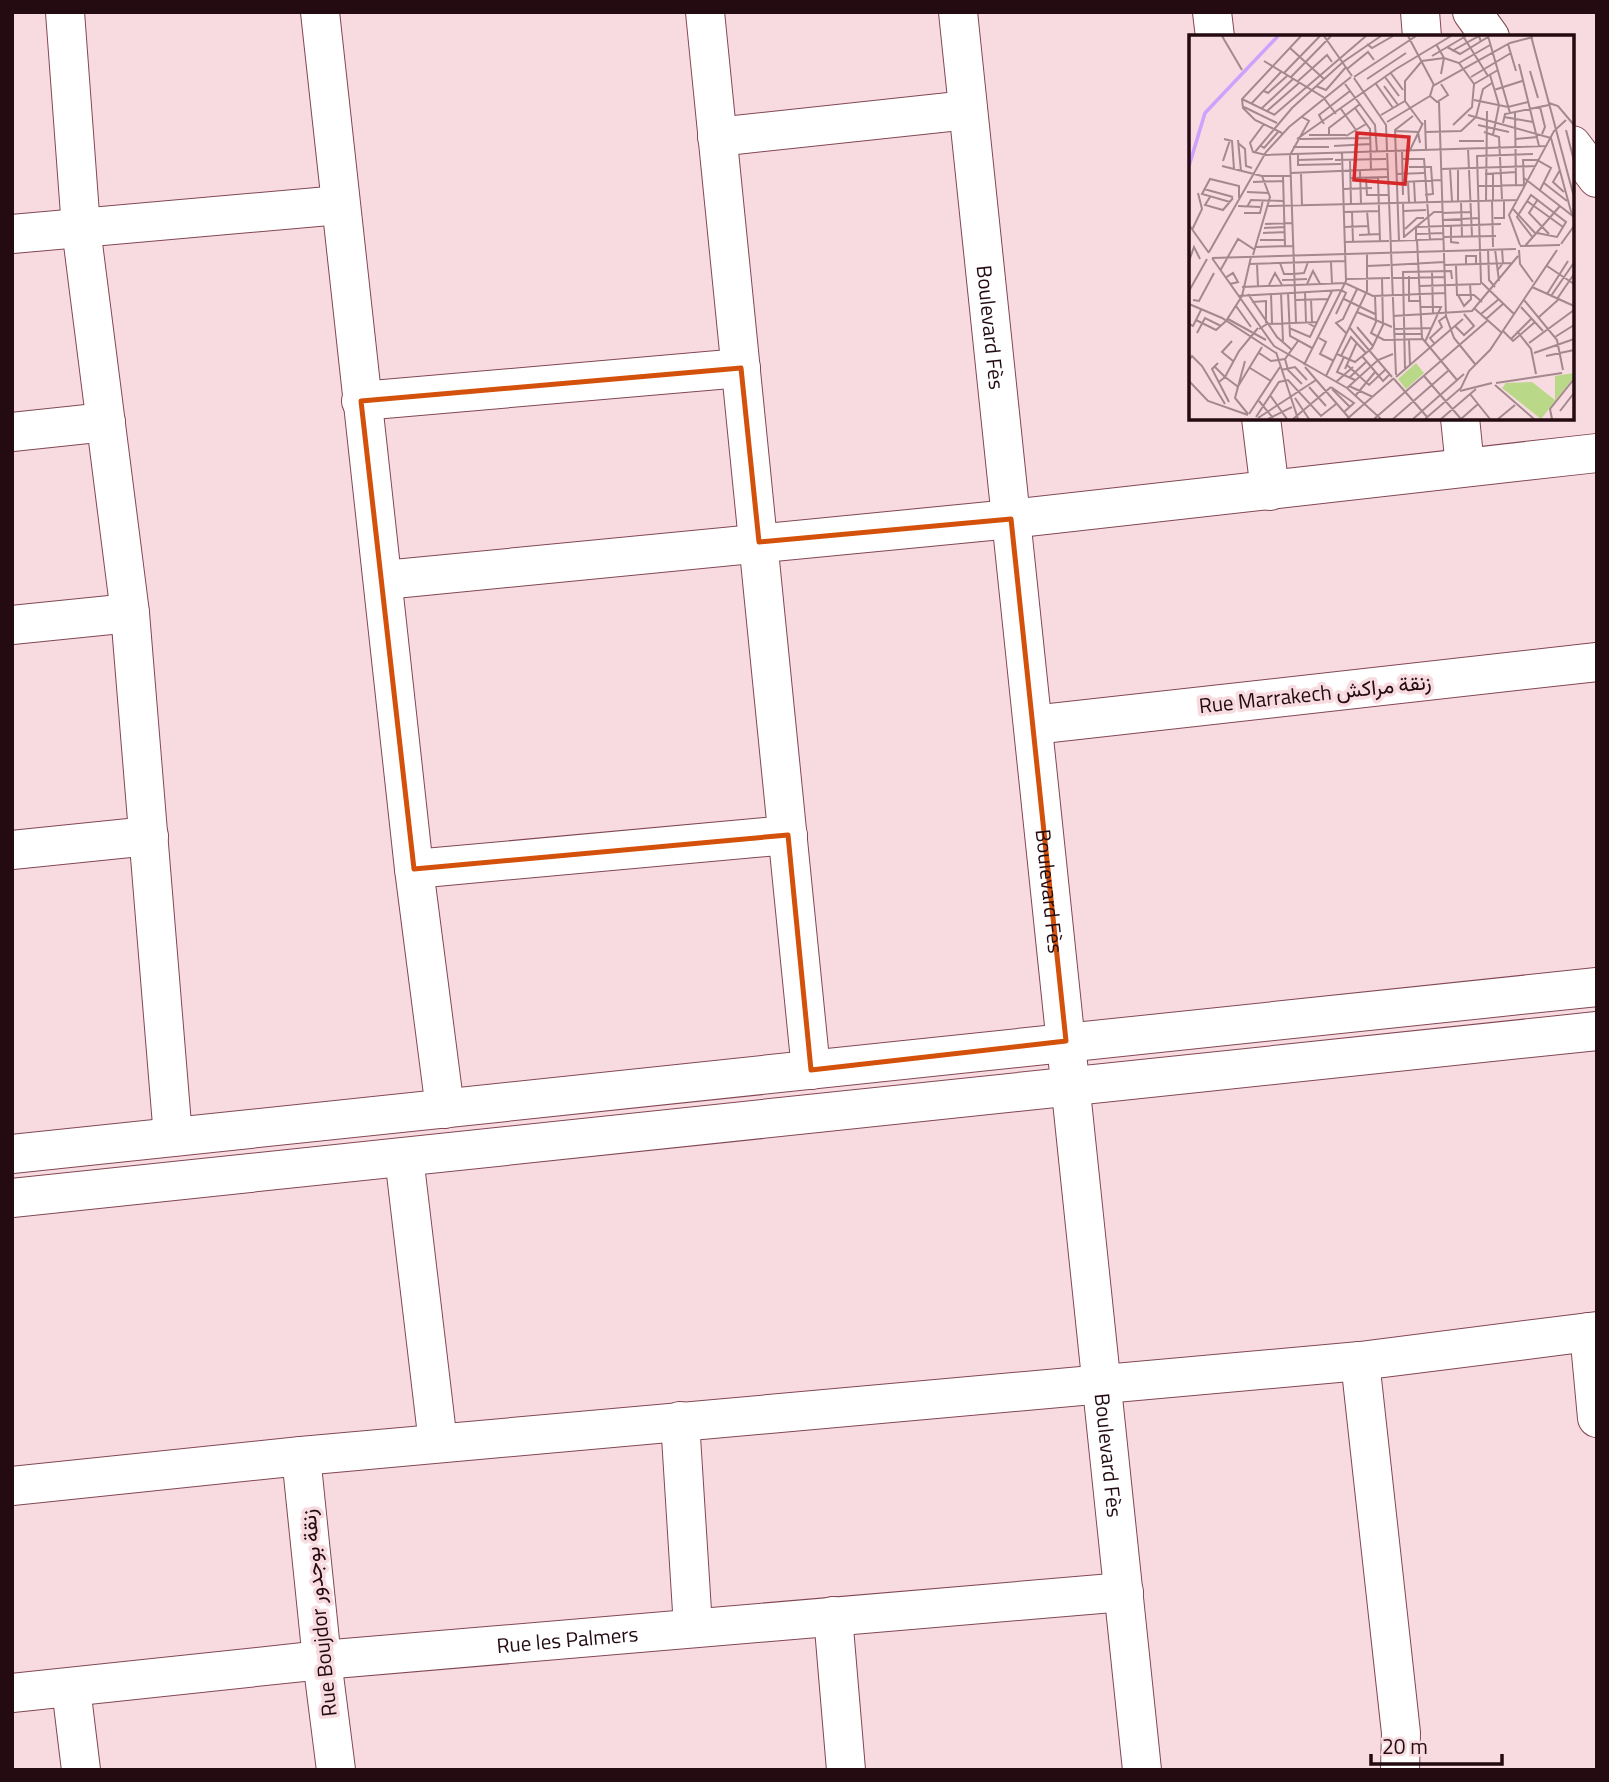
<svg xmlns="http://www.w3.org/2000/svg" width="1609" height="1782" font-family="'Titillium Web',Vazirmatn,sans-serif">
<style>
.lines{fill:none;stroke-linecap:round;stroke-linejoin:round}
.minor-casing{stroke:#824754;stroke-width:40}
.minor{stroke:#fff;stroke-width:38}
.marked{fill:none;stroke:#d4510c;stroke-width:5;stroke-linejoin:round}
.labels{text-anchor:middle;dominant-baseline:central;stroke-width:7;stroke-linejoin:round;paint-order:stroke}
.street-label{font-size:21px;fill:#230b11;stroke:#f8dbe0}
.inset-river{fill:none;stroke:#cea1fd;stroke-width:3.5}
.inset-road{fill:none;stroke:#a3888d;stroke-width:2}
.view{fill:#d62828;fill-opacity:0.15;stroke:#d62828;stroke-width:3.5}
.inset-edge{fill:none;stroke:#230b11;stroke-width:3.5}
</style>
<rect width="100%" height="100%" fill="#f8dbe0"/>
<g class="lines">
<g class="minor-casing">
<g id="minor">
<path d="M 65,12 L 81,228 L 130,613 L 173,1137"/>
<path d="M 320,12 L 414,869 L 445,1109"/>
<path d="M 705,12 L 811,1070"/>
<path id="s1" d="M 958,12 L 1142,1770"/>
<path d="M 1212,12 L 1215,37"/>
<path d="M 1420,12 L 1422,37"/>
<path d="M 1472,12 L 1490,37"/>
<path d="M 717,137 L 968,110"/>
<path d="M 1572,145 L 1597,178"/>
<path d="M 12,234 L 340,205"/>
<path d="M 361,401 L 741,368"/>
<path d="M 1261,418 L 1270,491"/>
<path d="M 1460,418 L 1465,467"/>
<path d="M 12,432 L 106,422"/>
<path d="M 384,580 L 1011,519 L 1597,453"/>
<path d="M 12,625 L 130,613"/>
<path d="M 1033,725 L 1597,662"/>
<path d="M 12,850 L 149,836"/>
<path d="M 414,869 L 788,835"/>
<path d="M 12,1154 L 1597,987"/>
<path d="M 404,1157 L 438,1443"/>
<path d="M 12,1198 C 540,1143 1068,1084 1597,1031"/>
<path d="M 1589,1332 L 1597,1418"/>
<path d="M 1360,1361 L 1401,1733 L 1400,1770"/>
<path d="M 680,1421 L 693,1627"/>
<path d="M 301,1456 L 322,1660 L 336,1770"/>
<path d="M 12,1486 L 301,1456 L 1360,1361 L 1597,1331"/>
<path d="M 833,1616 L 846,1770"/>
<path d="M 71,1688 L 81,1770"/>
<path id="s2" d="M 12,1693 L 322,1660 L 1124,1592"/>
</g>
</g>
<use href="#minor" class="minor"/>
</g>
<path class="marked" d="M 741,368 L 759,542 L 1011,519 L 1066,1041 L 811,1070 L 788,835 L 414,869 L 361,401 Z"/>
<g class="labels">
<g class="street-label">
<text stroke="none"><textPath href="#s1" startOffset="317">Boulevard Fès</textPath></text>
<text transform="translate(1315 693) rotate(-6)">Rue Marrakech زنقة مراكش</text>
<text stroke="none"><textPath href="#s1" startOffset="884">Boulevard Fès</textPath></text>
<text stroke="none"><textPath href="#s1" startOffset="1451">Boulevard Fès</textPath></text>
<text transform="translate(318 1613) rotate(-96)">Rue Boujdor زنقة بوجدور</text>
<text stroke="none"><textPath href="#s2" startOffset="558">Rue les Palmers</textPath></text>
</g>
</g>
<g transform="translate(1189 35)">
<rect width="385" height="385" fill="#f8dbe0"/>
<path d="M 227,328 L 235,338 L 217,354 L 209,344 ZM 385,338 L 385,342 L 352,384 L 313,353 L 317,348 L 343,347 L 366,365 L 366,341 Z" fill="#b9d988"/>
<path class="inset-river" d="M 0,131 L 16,78 L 89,1"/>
<path class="inset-road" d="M 33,1 L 53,35M 135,1 L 163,41M 219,1 L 245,50M 274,1 L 299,41M 299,1 L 321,78M 342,1 L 385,162M 178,9 L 183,13 L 204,1M 247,9 L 255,23 L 252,39M 319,9 L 327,36M 258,12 L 271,19 L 299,2M 101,13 L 135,44M 263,16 L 290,1 L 292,7M 243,21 L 277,1M 75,26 L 134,62 L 147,79M 270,28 L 301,10M 330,29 L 350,111M 158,34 L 179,17 L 185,25M 341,36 L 349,63M 201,37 L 214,55M 95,38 L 131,1M 301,40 L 310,70 L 304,100M 102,42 L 142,1M 165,42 L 227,1M 196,42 L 210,61M 282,42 L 322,18M 165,43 L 197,90 L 207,340M 178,44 L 217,18M 109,46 L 138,20 L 143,27M 156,49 L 186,90 L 188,117M 187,49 L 204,73M 252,49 L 259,60 L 248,67 L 241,61 L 244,51 L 321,8 L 344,2M 285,49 L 309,35M 127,51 L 137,55 L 157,32M 195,51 L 209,70M 305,55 L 333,46M 75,56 L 79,58 L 98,41M 53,64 L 86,80M 285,65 L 319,72 L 339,67M 250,67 L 257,281 L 265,303 L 286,329M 360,68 L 369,71 L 385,90M 62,69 L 92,37M 55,72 L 88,88M 351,72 L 356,92 L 353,99M 166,73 L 181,94 L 182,135M 72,74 L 104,44M 152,74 L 167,95M 78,76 L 110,48M 326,78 L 327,150M 85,80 L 177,1M 192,80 L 216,66M 279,80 L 362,103 L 383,180M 315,82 L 344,87M 236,85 L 237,115M 198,87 L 241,61M 314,88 L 316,79 L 360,70M 75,89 L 61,108 L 64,117 L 77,120 L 358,111M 135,89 L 130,80 L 161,56M 233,89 L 216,66 L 216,46 L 233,26 L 255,23 L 270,28 L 285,49 L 283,72 L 264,90M 289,90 L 320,97M 377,95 L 385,126M 206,96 L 229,97 L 231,108M 237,97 L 272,96 L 287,82 L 294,54 L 303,48M 295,97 L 310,102 L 313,164M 93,98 L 66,85 L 54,73 L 53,64 L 112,1M 120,100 L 157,100M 140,100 L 140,93 L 171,69M 157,101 L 177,89M 35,104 L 43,106 L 45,134M 108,104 L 207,34 L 262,1M 111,104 L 181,103M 327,104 L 349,102M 49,105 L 52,136M 270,106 L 295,106M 49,108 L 56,114 L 57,131 L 63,133M 71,110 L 75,113 L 89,97M 145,111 L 181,109M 104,112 L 140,112M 279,113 L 283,201M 221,115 L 234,88M 213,116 L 214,160M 66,117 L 103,73 L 154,27 L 192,1M 109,119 L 109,130 L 152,129M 287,121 L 344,119M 288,121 L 292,247 L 325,279M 213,124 L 235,124 L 241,205M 334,124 L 335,150M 108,125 L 144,124M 146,125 L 197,124M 161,125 L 162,169M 334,125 L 348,125 L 362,133 L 351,155M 34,126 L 41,105M 33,131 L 73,141 L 102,141M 220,132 L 242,132 L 244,159 L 236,160M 252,134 L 347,131M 261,134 L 263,166M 269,134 L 269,166M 371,135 L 364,147 L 375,157M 171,136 L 172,169M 102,138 L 198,134M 112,138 L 113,171M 304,138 L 304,165M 208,139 L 235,138M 296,139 L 327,137M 94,141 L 96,211M 162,143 L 198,142M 177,143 L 178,160 L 199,160M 189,143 L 191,206M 335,143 L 385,182M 219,146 L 220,167M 225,146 L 226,167M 64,147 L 94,146M 214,147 L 252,145M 355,148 L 378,166M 289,151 L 336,150M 15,154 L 44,162M 155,154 L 183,153M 58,157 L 80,158M 21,162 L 16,170 L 34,175 L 44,163M 349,164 L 340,178 L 360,199M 297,165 L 298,76M 303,165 L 304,212M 272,166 L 273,202M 338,166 L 374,192M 41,167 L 13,159 L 21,144 L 50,151 L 50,163M 214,168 L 215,203M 49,171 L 71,172M 79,171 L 329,165M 58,172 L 62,165 L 94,166M 324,174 L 347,199M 178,176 L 180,200M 215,176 L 237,175M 155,177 L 190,176M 163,177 L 164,207M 55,178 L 71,178 L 74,165M 253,178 L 282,177M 305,183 L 315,183 L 315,165M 254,185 L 290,183M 76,189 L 103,188M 0,190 L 20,218M 262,191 L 262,207 L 270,208M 156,192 L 179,191M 75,193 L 96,192M 216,194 L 228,183 L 235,183M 3,195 L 13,174 L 9,158M 74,198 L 96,197M 228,199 L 254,198M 170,200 L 191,199M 215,202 L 245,177 L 253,177M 254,202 L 307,201M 344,203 L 328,182 L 342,160 L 377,187 L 368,202 L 348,198M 71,205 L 96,205M 228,205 L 233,303 L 268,345M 201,206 L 254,204M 210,206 L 206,95 L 224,81M 227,206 L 227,192 L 312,189M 155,207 L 200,206M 372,209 L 385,191M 331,210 L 320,180 L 365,96 L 377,85M 331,211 L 371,210M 336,211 L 371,171M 67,212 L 104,211M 299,214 L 300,245 L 306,252M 306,214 L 310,246M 330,215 L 331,229 L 344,247M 20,217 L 77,117 L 100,92 L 162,42M 64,220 L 81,162 L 73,141M 23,223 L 85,311 L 158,353 L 192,384M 23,223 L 327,214M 0,226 L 5,212 L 11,224M 142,227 L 143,249M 91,228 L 95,239 L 104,239 L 115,238 L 119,227M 60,229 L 156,226M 68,229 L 69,251M 277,229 L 277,221 L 287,221 L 287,229M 202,230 L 255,227M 255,230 L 323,228M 178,231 L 201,230M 267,231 L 268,260 L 285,260 L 293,267M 358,231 L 385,249M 31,236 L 49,204 L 66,215M 243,236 L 244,279M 308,236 L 314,228 L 313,214M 220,241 L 220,266 L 232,266M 36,243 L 44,238 L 49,247 L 41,249M 203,243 L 256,242M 157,244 L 201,243M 93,245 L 118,244M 118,249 L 124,236 L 131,249M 80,250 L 86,238 L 93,250M 231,251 L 292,249M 53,252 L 156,248 L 184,261 L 256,258M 343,252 L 385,271M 0,256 L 18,224M 116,257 L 117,287 L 126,292M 82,258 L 83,288M 92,258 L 94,306M 99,258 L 101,301 L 123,313M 59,259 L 88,302 L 103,315M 358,259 L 379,226M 269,260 L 275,271 L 282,264 L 281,249M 49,261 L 152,255 L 157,258 L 147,279M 186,261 L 187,287 L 182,298 L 195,305 L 234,304M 362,261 L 384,229M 122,264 L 123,287M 155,264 L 186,279M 368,264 L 385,239M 4,265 L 10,266 L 25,238M 107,265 L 139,264M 335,265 L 368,305 L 374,335M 63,267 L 77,266 L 77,288M 0,269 L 33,283 L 87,318M 47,271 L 62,292M 232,272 L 252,272 L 236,307M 332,272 L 354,296M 286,274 L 313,298M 168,277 L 203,292M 292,279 L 310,264M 204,281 L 283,276 L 329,221M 350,282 L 370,264M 39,284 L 77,305M 297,284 L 315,268M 7,285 L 27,295 L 37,286 L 53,261 L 62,222M 107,287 L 101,120 L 120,86 L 113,82M 0,289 L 4,291 L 12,275M 266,291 L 275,300 L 285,291 L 275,279M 168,292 L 184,311M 100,293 L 121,302 L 143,256M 161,293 L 203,342M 70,294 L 78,289 L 128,287M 205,294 L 242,293M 314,296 L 324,306 L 346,287M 328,296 L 342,314 L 347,339M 8,298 L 16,283 L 32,291M 158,299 L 147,288 L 154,284 L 168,254M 205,299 L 233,299M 366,302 L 385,290M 130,303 L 137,307 L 131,319 L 145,326M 220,304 L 221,330M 322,304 L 342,284M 43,306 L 33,317 L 44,326M 245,308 L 241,303 L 253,292 L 250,286 L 257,281M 340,308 L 385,275M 87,317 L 109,384M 70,318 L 82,326 L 96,324 L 109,306M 345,318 L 385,304M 148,319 L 166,327 L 183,313 L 194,290 L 193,243M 152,321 L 162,302 L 177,318M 173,321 L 194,346 L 201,339M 357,321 L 385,315M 155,322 L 148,337 L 166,345M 96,324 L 99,335 L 113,349M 0,325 L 3,321 L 13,331 L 36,369M 56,326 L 46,363 L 59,379M 29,328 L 23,334 L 40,367M 115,330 L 157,246 L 153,118M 158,330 L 180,350 L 197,334M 25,331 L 36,342 L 30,347M 116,332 L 161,384M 61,333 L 82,346M 156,334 L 168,307M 216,334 L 214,237 L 262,236 L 263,244M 92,335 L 106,332 L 118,345M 137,341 L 178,256 L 178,219M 235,341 L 272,384M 161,342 L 177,327M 207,342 L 274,284M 205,344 L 239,383M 0,346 L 19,366 L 59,380M 147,347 L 164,332M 307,348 L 373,338M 306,350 L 345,384M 48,351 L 36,342 L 50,316 L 69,293M 160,351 L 184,362M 120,352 L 137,371M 142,352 L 165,368 L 155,377M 48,353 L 73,312M 158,353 L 189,325 L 204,319M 143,354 L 161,372M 271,356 L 303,348M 281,359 L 301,384M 81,360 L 98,384M 167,360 L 186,337M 106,363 L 120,384M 70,366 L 84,383M 371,376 L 385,358M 60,379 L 91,332M 67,382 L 90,347 L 99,345 L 132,381 L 147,369M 69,383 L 127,345M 79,384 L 103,372M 104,384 L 142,352M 158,384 L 205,343M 185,384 L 298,286M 204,384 L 260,335M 224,384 L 275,339M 236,384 L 272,353 L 280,336 L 301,315 L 368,215M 252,384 L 287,354M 272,384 L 289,369M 309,384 L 326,370M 363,384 L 361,374 L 385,344"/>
<path class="view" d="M 168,98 L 220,102 L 216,149 L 165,145 Z"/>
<rect width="385" height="385" class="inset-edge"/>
</g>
<rect width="1609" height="1782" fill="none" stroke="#230b11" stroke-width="28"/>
<path d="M1371 1754v10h131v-10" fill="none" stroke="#230b11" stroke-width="3.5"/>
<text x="1382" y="1754" font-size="21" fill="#230b11" stroke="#f8dbe0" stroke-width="5" paint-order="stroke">20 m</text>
</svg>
